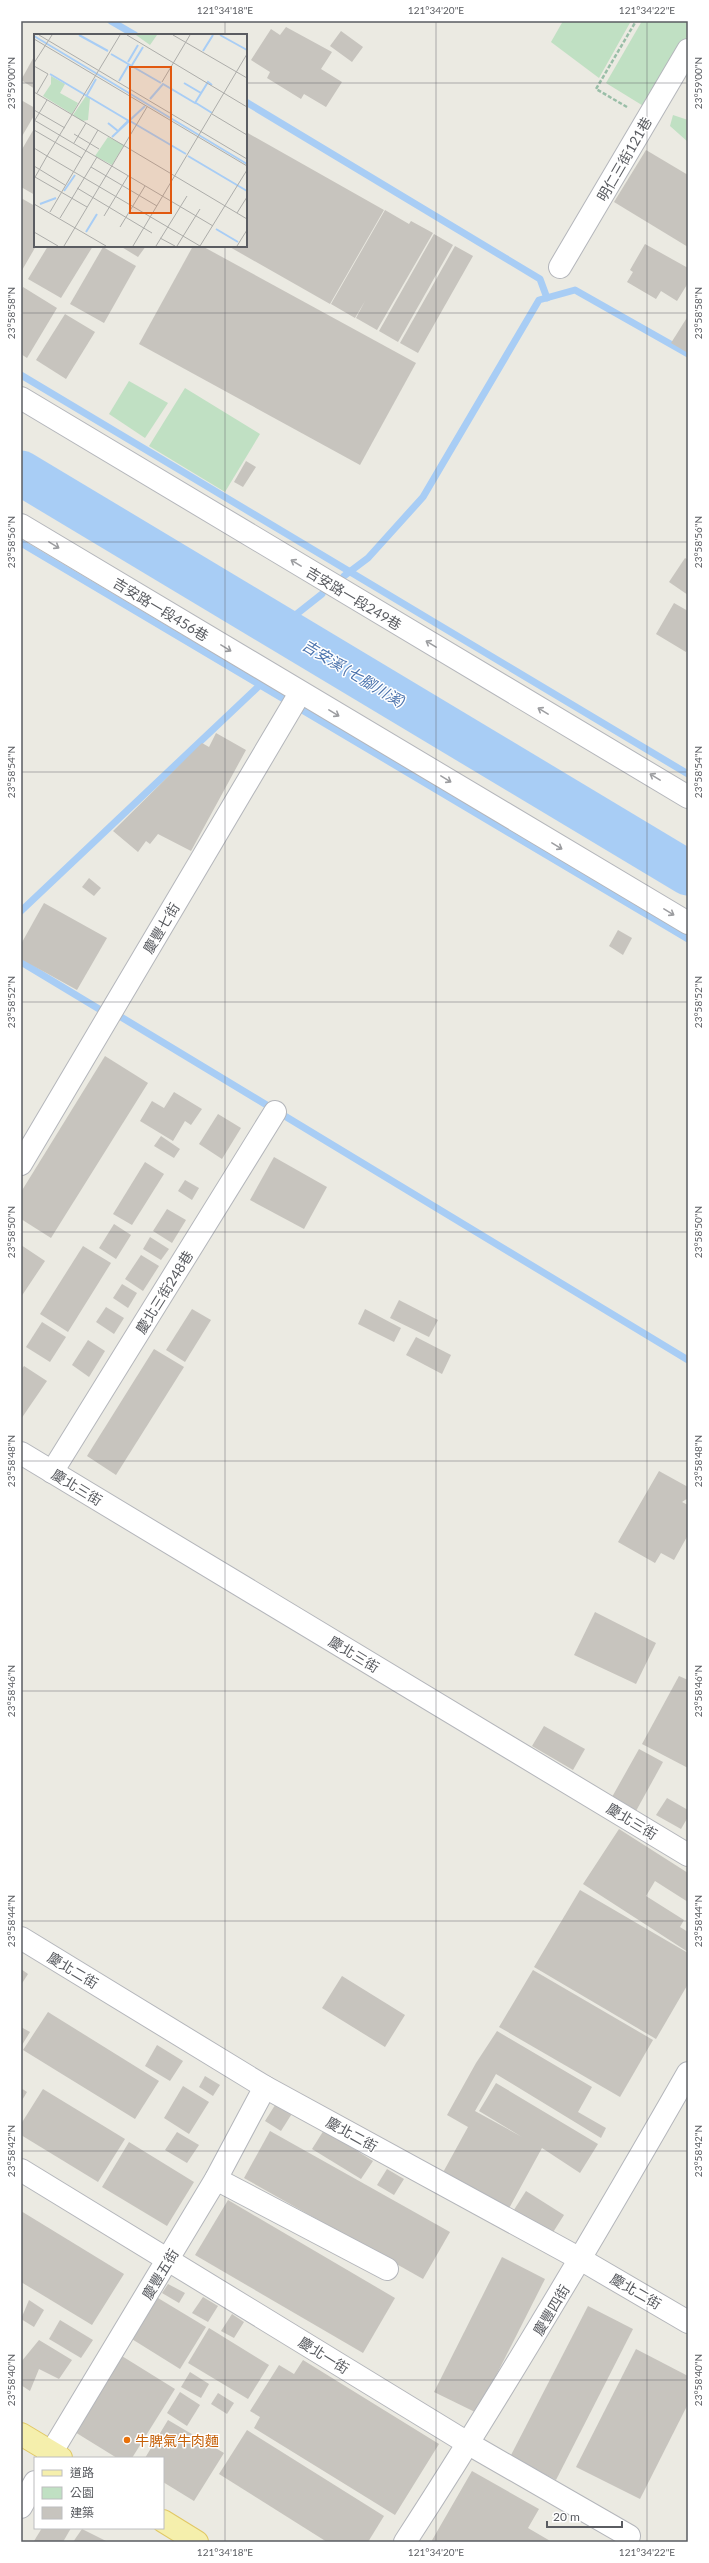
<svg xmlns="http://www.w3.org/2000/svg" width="709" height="2563" font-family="Lato,'Noto Sans TC',sans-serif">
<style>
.green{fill:#c0e0c3}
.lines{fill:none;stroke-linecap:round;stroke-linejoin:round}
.stream{stroke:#a8cdf5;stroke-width:7}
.river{stroke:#a8cdf5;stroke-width:45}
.building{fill:#c7c4be}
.minor-casing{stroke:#b4b6bb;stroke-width:24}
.major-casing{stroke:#e1c865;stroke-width:24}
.path{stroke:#99bea7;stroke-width:2.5;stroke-dasharray:4 2;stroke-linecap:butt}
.minor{stroke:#fff;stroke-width:22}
.major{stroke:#f5efac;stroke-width:22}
.oneway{stroke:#9c9da0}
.ticks{fill:none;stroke:#5a5c61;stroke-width:1;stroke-opacity:0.45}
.food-dot{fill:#e8710a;stroke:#fff;stroke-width:1.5}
.labels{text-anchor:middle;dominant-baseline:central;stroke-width:3;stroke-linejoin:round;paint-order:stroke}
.street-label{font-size:14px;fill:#5a5c61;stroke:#fff}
.food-label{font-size:14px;fill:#c56008;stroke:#fff;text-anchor:start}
.water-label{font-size:15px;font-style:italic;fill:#4b73ad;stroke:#fff}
.inset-river{fill:none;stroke:#a8cdf5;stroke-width:2}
.inset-road{fill:none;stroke:#adadaa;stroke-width:1}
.view{fill:#e15910;fill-opacity:0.15;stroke:#e15910;stroke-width:2}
.inset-edge{fill:none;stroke:#5a5c61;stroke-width:2}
.neatline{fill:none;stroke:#5a5c61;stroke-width:1.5}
.ticks-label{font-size:10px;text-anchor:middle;fill:#5a5c61}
</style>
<rect width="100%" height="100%" fill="#ebeae2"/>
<g class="green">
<path d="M 563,21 L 631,21 L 599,78 L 551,42 Z"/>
<path d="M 642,21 L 688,21 L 688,35 L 645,107 L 606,83 Z"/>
<path d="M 673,115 L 688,120 L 688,142 L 670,126 Z"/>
<path d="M 129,381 L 168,403 L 145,438 L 109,414 Z"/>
<path d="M 185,388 L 260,434 L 225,492 L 149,446 Z"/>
</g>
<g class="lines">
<g class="stream">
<path d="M 111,21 L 135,35"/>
<path d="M 246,102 L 540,279 L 547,298"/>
<path d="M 21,375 L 688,774"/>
<path d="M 21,543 L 688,939"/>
<path d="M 344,576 L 368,558 L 423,497 L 539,300 L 575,290 L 688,354"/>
<path d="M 279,628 L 322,594"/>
<path d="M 290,656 L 301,641"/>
<path d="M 21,911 L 261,684"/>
<path d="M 21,962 L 109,1015 L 121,1017 L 688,1360"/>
</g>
<path class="river" d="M 21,473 L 688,873"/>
</g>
<g class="building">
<path d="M 286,27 L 332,52 L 321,69 L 342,82 L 326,107 L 304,94 L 301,99 L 267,78 L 270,72 L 251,60 L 271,29 L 280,35 Z"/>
<path d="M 341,31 L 363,47 L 352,62 L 330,46 Z"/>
<path d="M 35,55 L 35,89 L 21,80 Z"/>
<path d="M 21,100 L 35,108 L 35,114 L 21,138 Z"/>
<path d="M 35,127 L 35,195 L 21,187 L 21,151 Z"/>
<path d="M 246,132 L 384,210 L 330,304 L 228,246 L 246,246 Z"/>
<path d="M 646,150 L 688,175 L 688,247 L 614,202 Z"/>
<path d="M 21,198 L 35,206 L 36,246 L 21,272 Z"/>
<path d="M 385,210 L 409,224 L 411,221 L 433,233 L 377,330 L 356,318 L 365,301 L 355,318 L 331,304 Z"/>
<path d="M 434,234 L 453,245 L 398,342 L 379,331 Z"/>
<path d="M 645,244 L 688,268 L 688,283 L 677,301 L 661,291 L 656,299 L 627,282 L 633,272 L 630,270 Z"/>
<path d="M 48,246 L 93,246 L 61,298 L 28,279 Z"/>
<path d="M 120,246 L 146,246 L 138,257 Z"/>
<path d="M 193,246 L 202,246 L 416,363 L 360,465 L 139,344 Z"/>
<path d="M 455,246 L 473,256 L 418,353 L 400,343 Z"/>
<path d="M 103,247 L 136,266 L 104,323 L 70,304 Z"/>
<path d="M 23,287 L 57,308 L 27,358 L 21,354 L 21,291 Z"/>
<path d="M 65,314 L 95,332 L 66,379 L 36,360 Z"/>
<path d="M 688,316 L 688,353 L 671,343 Z"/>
<path d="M 246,461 L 256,467 L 243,487 L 234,482 Z"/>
<path d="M 685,558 L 688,560 L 688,595 L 669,582 Z"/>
<path d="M 674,603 L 688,611 L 688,648 L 686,652 L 656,634 Z"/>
<path d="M 216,733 L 246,750 L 191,851 L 158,834 L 150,844 L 146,841 L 138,852 L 113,831 L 202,743 L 209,747 Z"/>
<path d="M 89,878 L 101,888 L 94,896 L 82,887 Z"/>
<path d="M 44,903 L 107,938 L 77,990 L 21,959 L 21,944 Z"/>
<path d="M 618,930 L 632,938 L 623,955 L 609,946 Z"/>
<path d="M 105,1056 L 148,1083 L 51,1238 L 21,1219 L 21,1192 Z"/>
<path d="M 174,1092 L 202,1109 L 191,1125 L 185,1121 L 173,1141 L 140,1121 L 152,1101 L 164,1108 Z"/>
<path d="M 218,1114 L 241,1128 L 222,1159 L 199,1144 Z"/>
<path d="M 161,1136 L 180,1149 L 174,1158 L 154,1146 Z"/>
<path d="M 274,1157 L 327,1187 L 304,1229 L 250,1200 Z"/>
<path d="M 145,1162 L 164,1174 L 132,1225 L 113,1214 Z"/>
<path d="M 185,1180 L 199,1188 L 192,1200 L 178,1191 Z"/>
<path d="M 167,1209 L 186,1220 L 172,1243 L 153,1231 Z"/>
<path d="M 114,1224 L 131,1235 L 116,1259 L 99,1248 Z"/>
<path d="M 150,1237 L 169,1249 L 161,1260 L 143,1249 Z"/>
<path d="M 21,1245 L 45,1261 L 21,1297 Z"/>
<path d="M 83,1246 L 111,1263 L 68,1332 L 40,1314 Z"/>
<path d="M 141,1255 L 159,1266 L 143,1291 L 125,1279 Z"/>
<path d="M 122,1284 L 137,1293 L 128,1308 L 113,1298 Z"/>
<path d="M 399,1300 L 438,1320 L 429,1337 L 390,1318 Z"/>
<path d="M 106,1307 L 124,1318 L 114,1334 L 96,1322 Z"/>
<path d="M 192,1309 L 211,1320 L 185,1362 L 166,1350 Z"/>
<path d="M 365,1309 L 401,1328 L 394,1342 L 358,1324 Z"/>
<path d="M 42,1322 L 66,1337 L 50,1362 L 26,1347 Z"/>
<path d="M 416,1337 L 451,1355 L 442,1374 L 406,1355 Z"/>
<path d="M 88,1340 L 105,1351 L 89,1377 L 72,1365 Z"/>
<path d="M 154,1349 L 184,1367 L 116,1475 L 87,1456 Z"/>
<path d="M 24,1366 L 47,1381 L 21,1419 L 21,1370 Z"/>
<path d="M 659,1471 L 688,1487 L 688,1498 L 682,1502 L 688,1505 L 688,1535 L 674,1560 L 661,1553 L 655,1563 L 618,1542 Z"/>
<path d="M 595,1612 L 656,1643 L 636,1684 L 574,1655 Z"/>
<path d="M 679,1676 L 688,1680 L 688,1768 L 642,1744 Z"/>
<path d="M 544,1726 L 585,1749 L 573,1770 L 532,1746 Z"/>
<path d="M 639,1749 L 663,1762 L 636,1811 L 612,1797 Z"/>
<path d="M 667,1798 L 688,1810 L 688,1817 L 681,1829 L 656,1815 Z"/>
<path d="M 619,1829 L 688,1873 L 688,1902 L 655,1881 L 646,1896 L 684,1920 L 680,1927 L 688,1932 L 688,1952 L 583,1884 Z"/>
<path d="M 580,1890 L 688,1953 L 688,1984 L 656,2039 L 534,1967 Z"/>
<path d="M 21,1969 L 28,1974 L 21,1985 Z"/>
<path d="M 533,1970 L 653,2040 L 620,2097 L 499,2027 Z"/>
<path d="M 342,1976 L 405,2015 L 385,2047 L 322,2008 Z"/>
<path d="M 48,2012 L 159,2081 L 135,2119 L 23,2050 Z"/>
<path d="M 21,2027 L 30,2032 L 22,2045 L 21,2044 Z"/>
<path d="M 497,2031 L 592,2087 L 578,2112 L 606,2128 L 601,2138 L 496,2074 L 475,2111 L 522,2137 L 479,2111 L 496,2083 L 598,2144 L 580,2173 L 542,2148 L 507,2212 L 441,2176 L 468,2127 L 447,2115 L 476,2063 Z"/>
<path d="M 157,2045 L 183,2061 L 170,2081 L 145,2066 Z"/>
<path d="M 205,2076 L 220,2085 L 213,2096 L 199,2087 Z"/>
<path d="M 183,2086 L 209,2102 L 189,2134 L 164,2118 Z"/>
<path d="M 21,2088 L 27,2092 L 21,2102 Z"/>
<path d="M 43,2089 L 125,2139 L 98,2182 L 21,2135 L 21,2124 Z"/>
<path d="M 277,2102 L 293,2112 L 281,2131 L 265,2121 Z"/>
<path d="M 324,2130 L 373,2161 L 361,2179 L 312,2149 Z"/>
<path d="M 270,2131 L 450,2232 L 423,2279 L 244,2178 Z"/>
<path d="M 177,2132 L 199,2145 L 187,2163 L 165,2150 Z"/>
<path d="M 129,2142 L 194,2182 L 167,2226 L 102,2187 Z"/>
<path d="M 387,2169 L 404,2179 L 394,2195 L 377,2185 Z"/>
<path d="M 526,2191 L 564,2215 L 550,2237 L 512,2213 Z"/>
<path d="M 228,2200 L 395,2298 L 363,2353 L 195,2255 Z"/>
<path d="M 21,2211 L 124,2274 L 92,2325 L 21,2282 Z"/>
<path d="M 502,2257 L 545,2279 L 477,2413 L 434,2392 Z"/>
<path d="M 168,2284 L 185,2293 L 179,2303 L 162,2293 Z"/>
<path d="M 153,2295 L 206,2327 L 180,2369 L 127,2336 Z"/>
<path d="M 203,2297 L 218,2306 L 208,2322 L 192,2313 Z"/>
<path d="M 29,2300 L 44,2310 L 34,2327 L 21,2319 Z"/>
<path d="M 588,2306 L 633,2329 L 556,2480 L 510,2457 Z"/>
<path d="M 232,2314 L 244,2322 L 234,2338 L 221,2331 Z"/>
<path d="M 60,2320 L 93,2340 L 81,2358 L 49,2339 Z"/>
<path d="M 209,2328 L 269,2365 L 248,2399 L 188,2363 Z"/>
<path d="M 39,2340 L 72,2360 L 59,2379 L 39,2369 L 30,2391 L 21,2385 L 21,2362 Z"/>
<path d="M 636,2349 L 688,2376 L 688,2404 L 640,2499 L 576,2467 Z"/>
<path d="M 117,2353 L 175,2389 L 132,2458 L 117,2458 L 70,2429 Z"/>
<path d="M 303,2360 L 439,2444 L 395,2515 L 254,2428 L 260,2417 L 250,2411 L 279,2365 L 294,2374 Z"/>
<path d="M 190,2372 L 209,2384 L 201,2398 L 181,2387 Z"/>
<path d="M 180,2392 L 200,2405 L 187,2426 L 167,2413 Z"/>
<path d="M 218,2393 L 234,2403 L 227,2414 L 211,2404 Z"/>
<path d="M 168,2420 L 224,2453 L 194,2501 L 163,2482 L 163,2458 L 145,2458 Z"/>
<path d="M 247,2430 L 384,2516 L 368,2542 L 327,2542 L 219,2474 Z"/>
<path d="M 472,2471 L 539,2509 L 528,2528 L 552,2542 L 431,2542 Z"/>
<path d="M 42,2528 L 71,2528 L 63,2542 L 36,2542 L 34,2541 Z"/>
<path d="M 82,2529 L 108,2542 L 73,2542 Z"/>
</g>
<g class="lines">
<g class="minor-casing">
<g id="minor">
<path d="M 560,267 L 688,50"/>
<path d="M 21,398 L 688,797"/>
<path d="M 21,525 L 688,923"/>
<path d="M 21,1164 L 300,693"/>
<path d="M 21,1453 L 688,1855"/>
<path d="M 52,1472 L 275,1112"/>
<path d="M 21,1938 L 265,2087 L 582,2260 L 688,2322"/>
<path d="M 21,2170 L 469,2444 L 629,2536"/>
<path d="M 216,2179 L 387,2269"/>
<path d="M 48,2458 L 216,2179 L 265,2087"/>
<path d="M 21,2507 L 35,2482"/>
<path d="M 405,2542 C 505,2388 597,2232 688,2073"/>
</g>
</g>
<g class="major-casing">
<g id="major">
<path d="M 21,2434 L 61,2458"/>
<path d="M 163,2521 L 197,2542"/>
</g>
</g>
<path class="path" d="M 627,107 L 596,89 L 636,21"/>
<use href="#minor" class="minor"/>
<use href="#major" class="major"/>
</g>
<defs><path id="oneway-shaft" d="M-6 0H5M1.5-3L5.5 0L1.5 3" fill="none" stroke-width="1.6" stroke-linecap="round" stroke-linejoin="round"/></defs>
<g class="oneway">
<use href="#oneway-shaft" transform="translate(54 545) rotate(31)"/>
<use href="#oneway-shaft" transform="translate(296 563) rotate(-149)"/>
<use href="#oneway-shaft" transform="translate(431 644) rotate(-149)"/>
<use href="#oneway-shaft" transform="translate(226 648) rotate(31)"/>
<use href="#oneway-shaft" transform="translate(543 711) rotate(-149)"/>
<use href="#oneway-shaft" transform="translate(334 713) rotate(31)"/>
<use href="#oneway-shaft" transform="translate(655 777) rotate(-149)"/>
<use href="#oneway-shaft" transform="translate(446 779) rotate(31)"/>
<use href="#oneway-shaft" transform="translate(557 846) rotate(31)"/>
<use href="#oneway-shaft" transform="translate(669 912) rotate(31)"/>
</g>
<path class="ticks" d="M 225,21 L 225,35M 436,21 L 436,2542M 647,21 L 647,2542M 21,83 L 35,83M 246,83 L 688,83M 225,246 L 225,2542M 21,313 L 688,313M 21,542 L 688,542M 21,772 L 688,772M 21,1002 L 688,1002M 21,1232 L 688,1232M 21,1461 L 688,1461M 21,1691 L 688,1691M 21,1921 L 688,1921M 21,2151 L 688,2151M 21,2380 L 688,2380"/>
<circle class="food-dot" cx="127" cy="2440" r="4"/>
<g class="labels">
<g class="street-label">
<text transform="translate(624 159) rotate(-60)">明仁三街121巷</text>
<text transform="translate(354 598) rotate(31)">吉安路一段249巷</text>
<text transform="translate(161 609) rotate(31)">吉安路一段456巷</text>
<text transform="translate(161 928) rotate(-59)">慶豐七街</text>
<text transform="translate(164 1292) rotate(-58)">慶北三街248巷</text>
<text transform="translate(77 1487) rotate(31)">慶北三街</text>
<text transform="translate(354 1654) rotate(31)">慶北三街</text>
<text transform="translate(632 1821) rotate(31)">慶北三街</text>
<text transform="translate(73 1970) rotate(31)">慶北二街</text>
<text transform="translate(352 2134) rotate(29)">慶北二街</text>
<text transform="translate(160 2274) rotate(-59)">慶豐五街</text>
<text transform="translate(636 2291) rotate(30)">慶北二街</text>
<text transform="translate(551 2310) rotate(-59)">慶豐四街</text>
<text transform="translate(324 2355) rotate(32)">慶北一街</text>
</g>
<g class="food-label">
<text x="135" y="2440">牛脾氣牛肉麵</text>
</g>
<g class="water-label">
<text transform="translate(354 673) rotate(31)">吉安溪 (七腳川溪)</text>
</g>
</g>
<g transform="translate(34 34)">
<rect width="213" height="213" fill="#ebeae2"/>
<path d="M 102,1 L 123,1 L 116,11 ZM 17,42 L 31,50 L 26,59 L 44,69 L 38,80 L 9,62 L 17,50 ZM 52,62 L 56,64 L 54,86 L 48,87 L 39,81 ZM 74,103 L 90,111 L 78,131 L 61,122 Z" fill="#c0e0c3"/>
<path class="inset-river" d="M 45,1 L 74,17M 186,1 L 213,16M 0,2 L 213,130M 169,17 L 179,1M 77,20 L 127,49M 94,28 L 104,11M 98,31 L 109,13M 16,40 L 95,87M 85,47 L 95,30M 150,49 L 167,59M 53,61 L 62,45M 116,65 L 129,50 L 161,69 L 174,48 L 178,51M 162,69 L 178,79M 96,87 L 152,120M 74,89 L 84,97M 85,96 L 94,87M 78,103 L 111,72M 154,122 L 213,157M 30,157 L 41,141M 6,170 L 22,164M 182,195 L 204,208M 52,198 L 63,180"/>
<path class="inset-road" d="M 5,1 L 213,125M 93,1 L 213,73M 139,1 L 213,44M 0,5 L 213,132M 0,29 L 18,1M 0,32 L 14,40 L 3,59M 128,48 L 156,1M 0,58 L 213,185M 0,76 L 31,94M 178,80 L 213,101M 0,86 L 179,192M 1,86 L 13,66M 0,96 L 48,124M 40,100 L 65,115M 40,109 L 52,89M 0,114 L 13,122 L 86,1M 0,132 L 31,151M 57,133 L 123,172M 1,143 L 53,173M 0,145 L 13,122 L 166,212M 43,154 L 118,199M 0,170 L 72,212M 16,178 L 64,96M 203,179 L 213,163M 70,182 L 94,142M 26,184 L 63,123M 86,193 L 111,152M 0,198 L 24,212M 126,204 L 141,212M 30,212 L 113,73M 99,212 L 213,20M 122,212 L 153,162M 143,212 L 166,175M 166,212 L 213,136M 203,212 L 213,196"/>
<path class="view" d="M 96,33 L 137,33 L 137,179 L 96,179 Z"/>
<rect width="213" height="213" class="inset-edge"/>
</g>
<rect width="709" height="2563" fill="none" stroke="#ffffff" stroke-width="44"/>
<rect x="34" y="2457" width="130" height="72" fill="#ffffff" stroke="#bdbec0"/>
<rect x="42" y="2470" width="20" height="6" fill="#f5efac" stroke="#bdbec0"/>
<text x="70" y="2477" font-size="12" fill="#5a5c61">道路</text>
<rect x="42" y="2487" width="20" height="12" fill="#c0e0c3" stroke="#bdbec0"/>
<text x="70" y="2497" font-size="12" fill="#5a5c61">公園</text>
<rect x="42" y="2507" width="20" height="12" fill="#c7c4be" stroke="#bdbec0"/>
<text x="70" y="2517" font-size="12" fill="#5a5c61">建築</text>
<path d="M547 2521v6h75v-6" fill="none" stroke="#5a5c61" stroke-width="2"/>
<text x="553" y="2521" font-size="12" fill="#5a5c61" stroke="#ffffff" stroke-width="3" paint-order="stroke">20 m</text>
<rect x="22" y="22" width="665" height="2519" class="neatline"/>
<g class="ticks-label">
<text x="225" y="14">121°34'18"E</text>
<text x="436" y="14">121°34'20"E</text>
<text x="647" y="14">121°34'22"E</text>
<text transform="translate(11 83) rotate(-90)" y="4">23°59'00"N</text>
<text transform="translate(698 83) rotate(-90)" y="4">23°59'00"N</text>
<text transform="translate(11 313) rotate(-90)" y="4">23°58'58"N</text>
<text transform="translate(698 313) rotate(-90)" y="4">23°58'58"N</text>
<text transform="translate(11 542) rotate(-90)" y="4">23°58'56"N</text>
<text transform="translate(698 542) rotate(-90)" y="4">23°58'56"N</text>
<text transform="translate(11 772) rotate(-90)" y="4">23°58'54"N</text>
<text transform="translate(698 772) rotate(-90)" y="4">23°58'54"N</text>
<text transform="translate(11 1002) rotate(-90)" y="4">23°58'52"N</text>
<text transform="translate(698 1002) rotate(-90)" y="4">23°58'52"N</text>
<text transform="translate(11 1232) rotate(-90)" y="4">23°58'50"N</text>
<text transform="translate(698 1232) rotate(-90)" y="4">23°58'50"N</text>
<text transform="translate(11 1461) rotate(-90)" y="4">23°58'48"N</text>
<text transform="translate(698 1461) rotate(-90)" y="4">23°58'48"N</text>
<text transform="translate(11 1691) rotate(-90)" y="4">23°58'46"N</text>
<text transform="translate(698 1691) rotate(-90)" y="4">23°58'46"N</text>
<text transform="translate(11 1921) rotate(-90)" y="4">23°58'44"N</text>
<text transform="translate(698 1921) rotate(-90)" y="4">23°58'44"N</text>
<text transform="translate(11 2151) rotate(-90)" y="4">23°58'42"N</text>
<text transform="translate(698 2151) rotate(-90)" y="4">23°58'42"N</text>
<text transform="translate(11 2380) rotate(-90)" y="4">23°58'40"N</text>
<text transform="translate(698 2380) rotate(-90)" y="4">23°58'40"N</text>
<text x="225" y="2556">121°34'18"E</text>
<text x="436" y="2556">121°34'20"E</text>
<text x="647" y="2556">121°34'22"E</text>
</g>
</svg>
